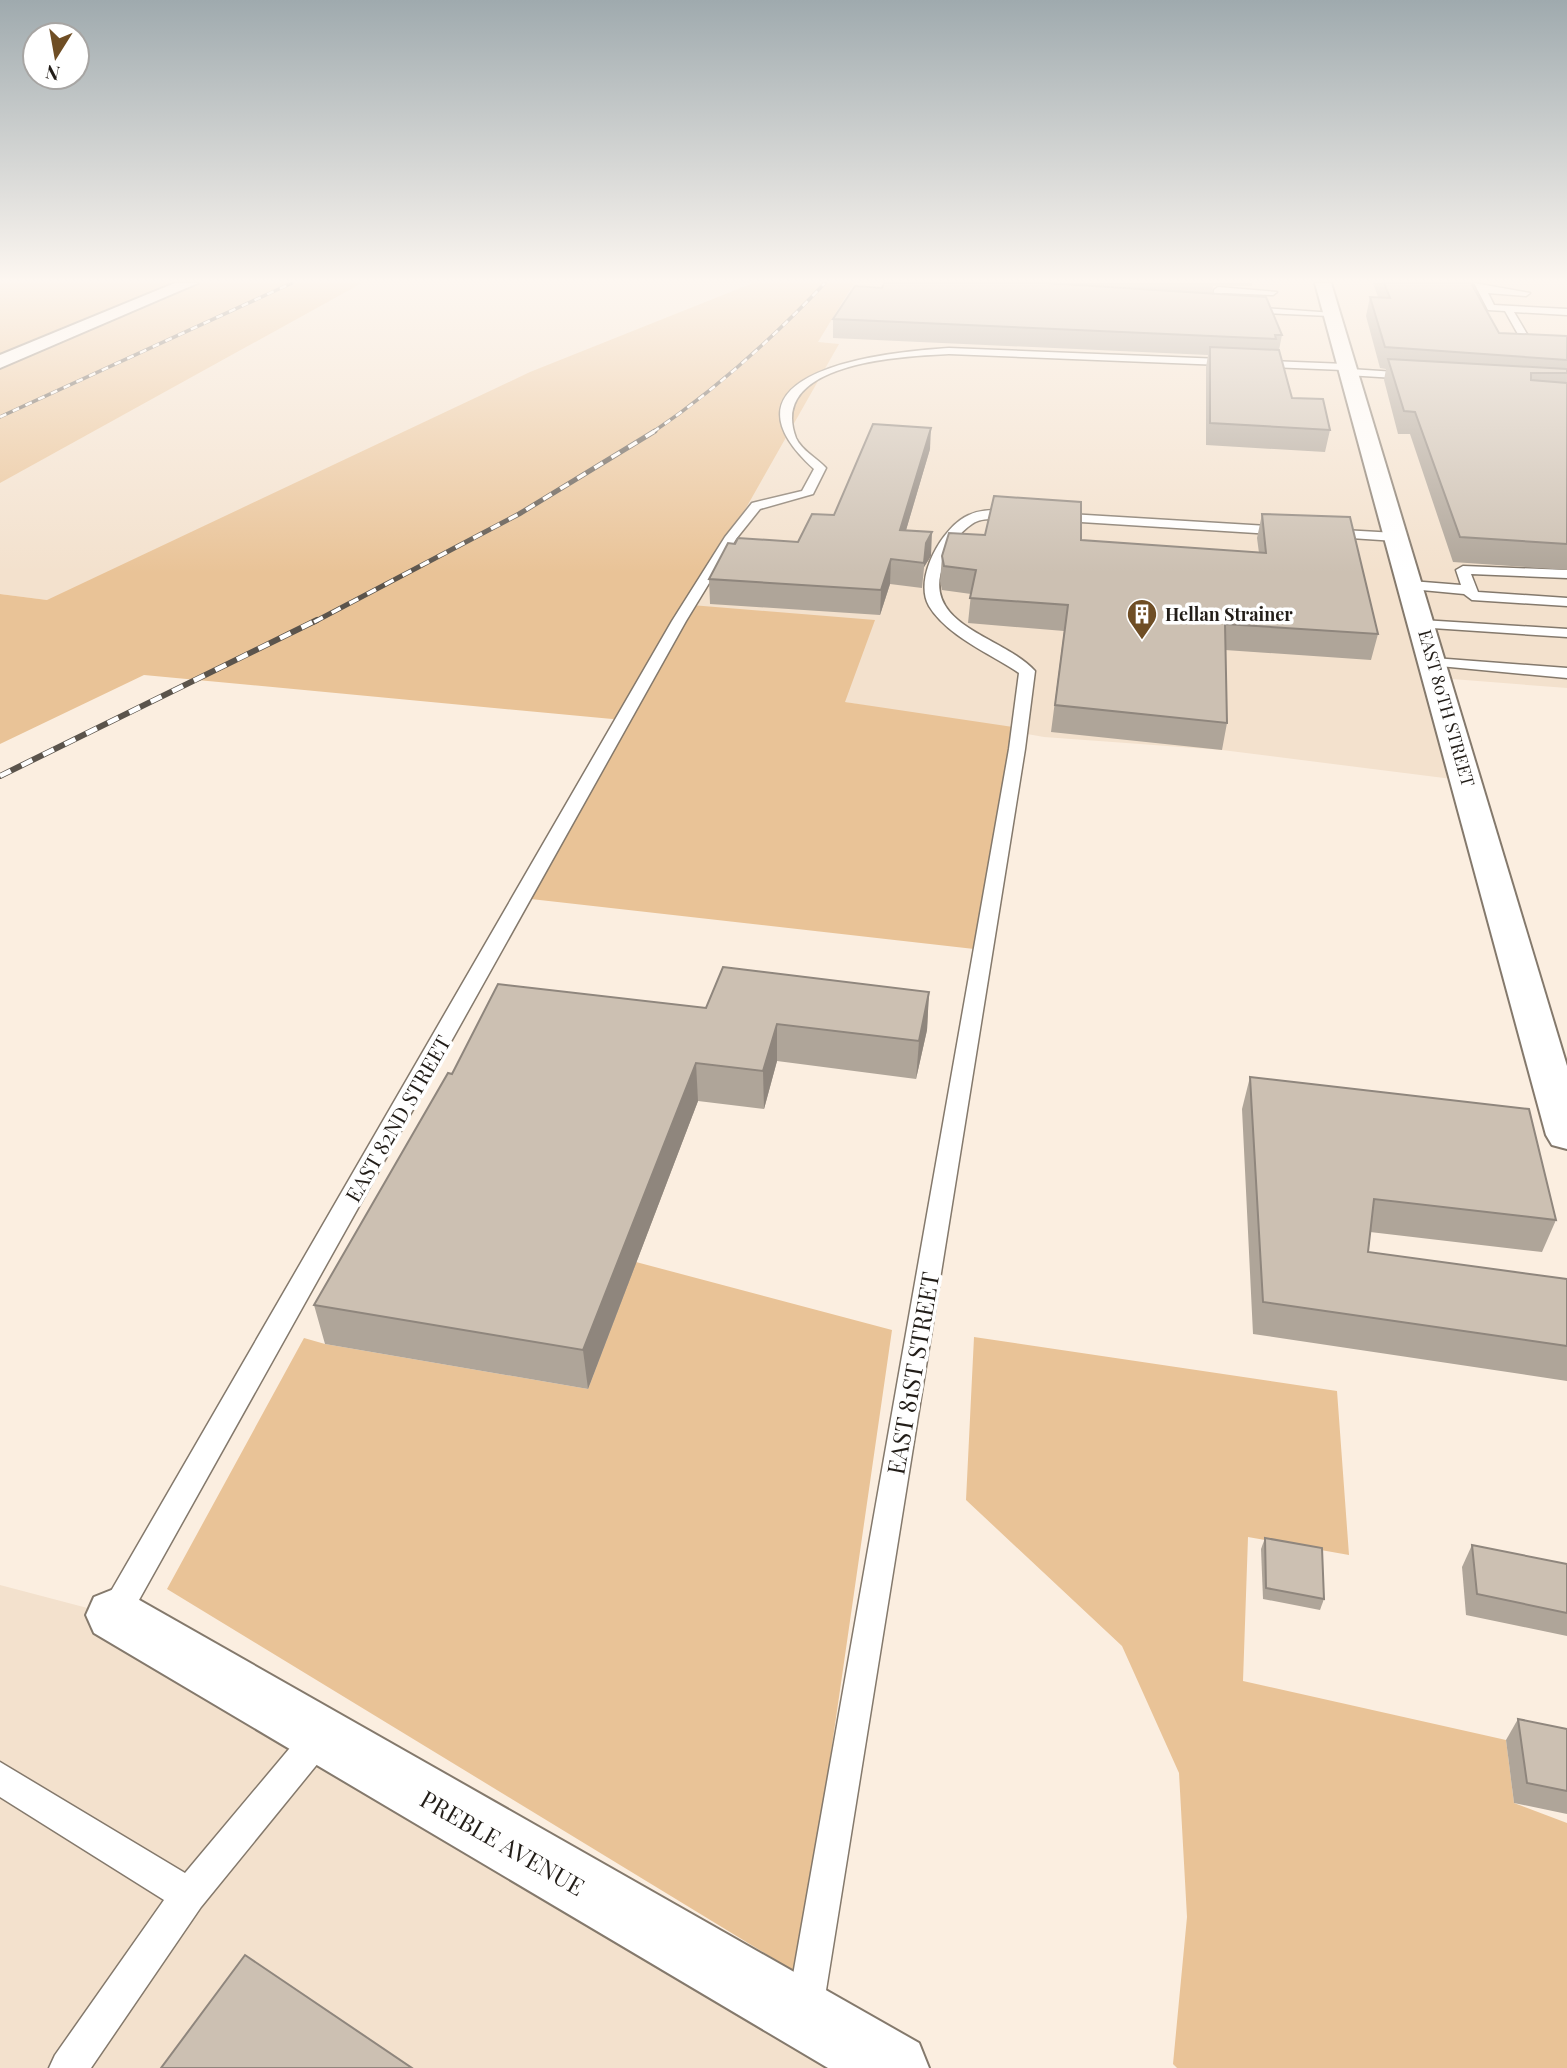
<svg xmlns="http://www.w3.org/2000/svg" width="1567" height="2068" font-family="'Playfair Display',serif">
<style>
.built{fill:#f3e1cd}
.green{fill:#e9c397}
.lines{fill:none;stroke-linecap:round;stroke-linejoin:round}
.service-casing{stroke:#84796c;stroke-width:3}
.minor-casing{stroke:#84796c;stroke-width:4}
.service{fill:#fff;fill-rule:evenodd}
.minor{fill:#fff;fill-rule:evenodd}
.rail-far2-casing{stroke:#5b544c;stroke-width:3.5}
.rail-far1-casing{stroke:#5b544c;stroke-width:5}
.rail-casing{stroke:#5b544c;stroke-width:6}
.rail-far2{stroke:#fff;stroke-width:2.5;stroke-dasharray:7;stroke-linecap:butt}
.rail-far1{stroke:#fff;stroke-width:3.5;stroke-dasharray:10;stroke-linecap:butt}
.rail{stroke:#fff;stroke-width:4.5;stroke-dasharray:12;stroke-linecap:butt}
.wall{fill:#afa599}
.shaded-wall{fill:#8f867d}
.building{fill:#ccc0b2;stroke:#8f867d;stroke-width:2}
.labels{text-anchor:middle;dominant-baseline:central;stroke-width:7;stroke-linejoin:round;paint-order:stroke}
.far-poi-label{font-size:18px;font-weight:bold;fill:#221d18;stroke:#fff;text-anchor:start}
.far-street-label{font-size:18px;fill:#221d18;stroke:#fff}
.street-label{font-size:21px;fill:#221d18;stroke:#fff}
.near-street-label{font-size:24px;fill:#221d18;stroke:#fff}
</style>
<rect width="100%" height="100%" fill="#fbeee0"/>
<g class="built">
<path d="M 341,283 L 1567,283 L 1567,688 L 1439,678 L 1468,781 L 1222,750 L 1044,737 L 845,702 L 0,594 L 0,457 Z"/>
<path d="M 0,1585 L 114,1615 L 894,2068 L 0,2068 Z"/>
</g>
<g class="green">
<path d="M 0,283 L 177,283 L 0,357 Z"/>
<path d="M 190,283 L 362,283 L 0,483 L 0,362 Z"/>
<path d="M 753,283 L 854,283 L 818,342 L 839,344 L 691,605 L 875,620 L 845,702 L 1020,728 L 983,950 L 522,898 L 623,720 L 144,675 L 0,744 L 0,594 L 47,600 L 530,372 Z"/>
<path d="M 636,1262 L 892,1330 L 799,1974 L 167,1589 L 304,1338 L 325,1344 L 588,1389 Z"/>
<path d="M 974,1337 L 1337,1391 L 1349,1555 L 1248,1537 L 1243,1681 L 1506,1740 L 1514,1803 L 1567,1823 L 1567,2068 L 1177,2068 L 1173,2064 L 1187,1917 L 1179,1773 L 1122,1646 L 966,1500 Z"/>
</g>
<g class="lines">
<g class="service-casing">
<g id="service">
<path d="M 1474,283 L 1530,293 L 1526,296 L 1488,293 L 1494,305 L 1567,309 L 1567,315 L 1514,312 L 1527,334 L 1519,336 L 1505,311 L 1488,310 Z"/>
<path d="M 1218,287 L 1277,292 L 1273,295 L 1222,293 L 1223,305 L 1334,313 L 1329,316 L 1218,311 L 1213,308 L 1214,290 Z"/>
<path d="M 949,348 L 1346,364 L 1350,369 L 1411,373 L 1416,376 L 1411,379 L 1347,375 L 1343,370 L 949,354 C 904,356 767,362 796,438 C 801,450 817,458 826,468 L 813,494 L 760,509 L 736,539 L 686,621 L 125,1625 L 114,1629 L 103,1625 L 99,1615 L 103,1605 L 672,621 L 725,537 L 752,503 L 802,491 L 814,469 C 706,371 885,352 949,348 Z"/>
<path d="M 1001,510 L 1023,515 C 1011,525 988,513 972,524 C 958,533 950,548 944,563 C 918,626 1004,636 1035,671 L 1025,749 L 823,2009 L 818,2022 L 805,2027 L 792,2022 L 787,2009 L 1009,749 L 1019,673 C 991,654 947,636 929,606 C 913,578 943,526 969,515 C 979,510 990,510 1001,510 Z"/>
<path d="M 1053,513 L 1286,527 L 1292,531 L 1286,535 L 1049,520 L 1049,514 Z"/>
<path d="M 1325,529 L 1396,533 L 1402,537 L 1396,541 L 1320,536 L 1320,530 Z"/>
<path d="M 1463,566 L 1567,570 L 1567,578 L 1471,574 L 1478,592 L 1567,598 L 1567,606 L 1472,600 L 1464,594 L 1411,589 L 1404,585 L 1411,581 L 1461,585 L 1456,570 Z"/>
<path d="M 1422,620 L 1567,629 L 1567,637 L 1417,627 L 1417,621 Z"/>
<path d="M 1434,658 L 1567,668 L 1567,678 L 1429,665 L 1427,662 Z"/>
<path d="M 321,1719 L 332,1724 L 337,1735 L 332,1746 L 201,1907 L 91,2068 L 49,2068 L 55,2055 L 164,1900 L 0,1797 L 0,1762 L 185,1873 L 310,1724 Z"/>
</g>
</g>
<g class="minor-casing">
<g id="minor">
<path d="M 175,283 L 198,283 L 0,368 L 0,355 Z"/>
<path d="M 1315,283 L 1331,283 L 1567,1066 L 1567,1149 L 1552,1145 L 1546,1135 Z"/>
<path d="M 114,1589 L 134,1597 L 919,2043 L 929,2068 L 828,2068 L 94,1633 L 86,1615 L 94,1597 Z"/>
</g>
</g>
<use href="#service" class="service"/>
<use href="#minor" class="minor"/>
<g class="rail-far2-casing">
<g id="rail-far2">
<path d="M 0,417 L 292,283"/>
<path d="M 653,432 C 717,389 772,339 825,283"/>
</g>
</g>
<g class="rail-far1-casing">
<path id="rail-far1" d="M 314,622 L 519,514 L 655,431"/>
</g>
<g class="rail-casing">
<path id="rail" d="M 0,776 L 317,620"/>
</g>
<use href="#rail-far2" class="rail-far2"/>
<use href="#rail-far1" class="rail-far1"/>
<use href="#rail" class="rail"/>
</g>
<g class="wall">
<path d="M 884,283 L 1252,283 L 1252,286 L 1213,286 L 1212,294 L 1282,335 L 1279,350 L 1292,398 L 1330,430 L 1325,452 L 1206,445 L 1206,367 L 1208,355 L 833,338 L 833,319 L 882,288 Z"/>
<path d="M 1373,283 L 1471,283 L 1499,333 L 1567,336 L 1567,570 L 1453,562 L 1410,434 L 1398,434 L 1384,380 L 1386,369 L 1380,368 L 1366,316 L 1370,297 L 1378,297 Z"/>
<path d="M 930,449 L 906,530 L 931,556 L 924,567 L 922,588 L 890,584 L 880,615 L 710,604 L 709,579 L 735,544 L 798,542 L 834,515 Z"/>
<path d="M 1262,514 L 1378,634 L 1371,660 L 1225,650 L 1227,723 L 1222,750 L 1051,732 L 1064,631 L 968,623 L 971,594 L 942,590 L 940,581 L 942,556 L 1081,540 L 1259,553 L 1257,538 Z"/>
<path d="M 929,992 L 927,1030 L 916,1079 L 777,1061 L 764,1109 L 698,1101 L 588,1389 L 325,1344 L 314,1305 L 452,1074 Z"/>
<path d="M 1250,1077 L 1556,1220 L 1542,1252 L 1370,1232 L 1368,1252 L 1567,1279 L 1567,1381 L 1253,1334 L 1242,1109 Z"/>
<path d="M 1265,1538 L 1324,1599 L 1320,1610 L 1263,1599 L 1261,1549 Z"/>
<path d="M 1472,1545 L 1567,1564 L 1567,1636 L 1466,1615 L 1462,1567 Z"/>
<path d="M 1518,1719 L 1567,1729 L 1567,1814 L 1514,1803 L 1506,1740 Z"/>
</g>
<g class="shaded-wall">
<path d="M 931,428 L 930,449 L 899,554 L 900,530 Z"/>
<path d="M 932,532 L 931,556 L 924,567 L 922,588 L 926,543 Z"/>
<path d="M 891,559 L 890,584 L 880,615 L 881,590 Z"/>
<path d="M 929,992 L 927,1030 L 916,1079 L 919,1041 Z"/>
<path d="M 777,1024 L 777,1061 L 764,1109 L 763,1071 Z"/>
<path d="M 696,1063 L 698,1101 L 588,1389 L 583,1350 Z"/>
</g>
<g class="building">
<path d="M 884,283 L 1045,283 L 1266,297 L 1282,335 L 1275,335 L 1276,339 L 833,319 L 855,286 L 882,288 Z"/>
<path d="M 1384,283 L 1471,283 L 1499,333 L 1567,336 L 1567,360 L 1385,347 L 1370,297 L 1390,298 Z"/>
<path d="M 1210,347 L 1279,350 L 1292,398 L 1323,399 L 1330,430 L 1210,423 Z"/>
<path d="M 1388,359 L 1567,369 L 1567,373 L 1531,373 L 1531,380 L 1567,383 L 1567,544 L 1460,537 L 1415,412 L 1404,411 Z"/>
<path d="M 873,424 L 931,428 L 900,530 L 932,532 L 926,543 L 924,563 L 891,559 L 881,590 L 709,579 L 728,543 L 735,544 L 738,538 L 798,542 L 812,514 L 834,515 Z"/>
<path d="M 994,496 L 1081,502 L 1081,540 L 1266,553 L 1262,514 L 1350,517 L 1378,634 L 1225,624 L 1227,723 L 1055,705 L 1068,605 L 970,598 L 976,570 L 944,566 L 942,556 L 949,533 L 985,535 Z"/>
<path d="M 723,967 L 929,992 L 919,1041 L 777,1024 L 763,1071 L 696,1063 L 583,1350 L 314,1305 L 448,1073 L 452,1074 L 498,984 L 706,1008 Z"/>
<path d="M 1250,1077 L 1529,1109 L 1556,1220 L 1374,1199 L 1368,1252 L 1567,1279 L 1567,1346 L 1263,1302 Z"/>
<path d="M 1265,1538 L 1322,1548 L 1324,1599 L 1266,1588 Z"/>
<path d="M 1472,1545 L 1567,1564 L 1567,1613 L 1477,1594 Z"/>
<path d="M 1518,1719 L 1567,1729 L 1567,1791 L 1527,1783 Z"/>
<path d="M 245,1955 L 412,2068 L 161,2068 Z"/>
</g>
<linearGradient id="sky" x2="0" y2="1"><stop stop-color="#9faaae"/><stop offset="0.49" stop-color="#fdf7f1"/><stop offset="1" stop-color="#fdf7f1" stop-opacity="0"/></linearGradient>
<rect width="1567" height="573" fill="url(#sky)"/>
<defs>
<g id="building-pin" transform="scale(1.575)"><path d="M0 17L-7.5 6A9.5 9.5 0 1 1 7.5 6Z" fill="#6f4e25" stroke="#fff"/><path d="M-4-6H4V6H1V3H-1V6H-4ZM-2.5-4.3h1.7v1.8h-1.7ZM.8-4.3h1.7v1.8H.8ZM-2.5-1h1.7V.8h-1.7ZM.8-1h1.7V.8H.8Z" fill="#fff"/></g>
</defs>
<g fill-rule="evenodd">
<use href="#building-pin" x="1142" y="614"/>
</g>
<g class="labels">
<g class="far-poi-label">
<text x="1165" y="614">Hellan Strainer</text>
</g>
<g class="far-street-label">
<text transform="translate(1447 708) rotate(74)">EAST 80TH STREET</text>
</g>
<g class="street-label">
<text transform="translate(397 1118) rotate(-60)">EAST 82ND STREET</text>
</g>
<g class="near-street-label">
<text transform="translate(912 1373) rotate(-80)">EAST 81ST STREET</text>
<text transform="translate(503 1842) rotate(30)">PREBLE AVENUE</text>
</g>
</g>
<g transform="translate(56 56) rotate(191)"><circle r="33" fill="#ffffff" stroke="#a7a5a3" stroke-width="2"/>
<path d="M0-5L12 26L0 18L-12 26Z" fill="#6f4e25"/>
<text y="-10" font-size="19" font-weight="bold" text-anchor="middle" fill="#221d18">N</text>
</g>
</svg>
